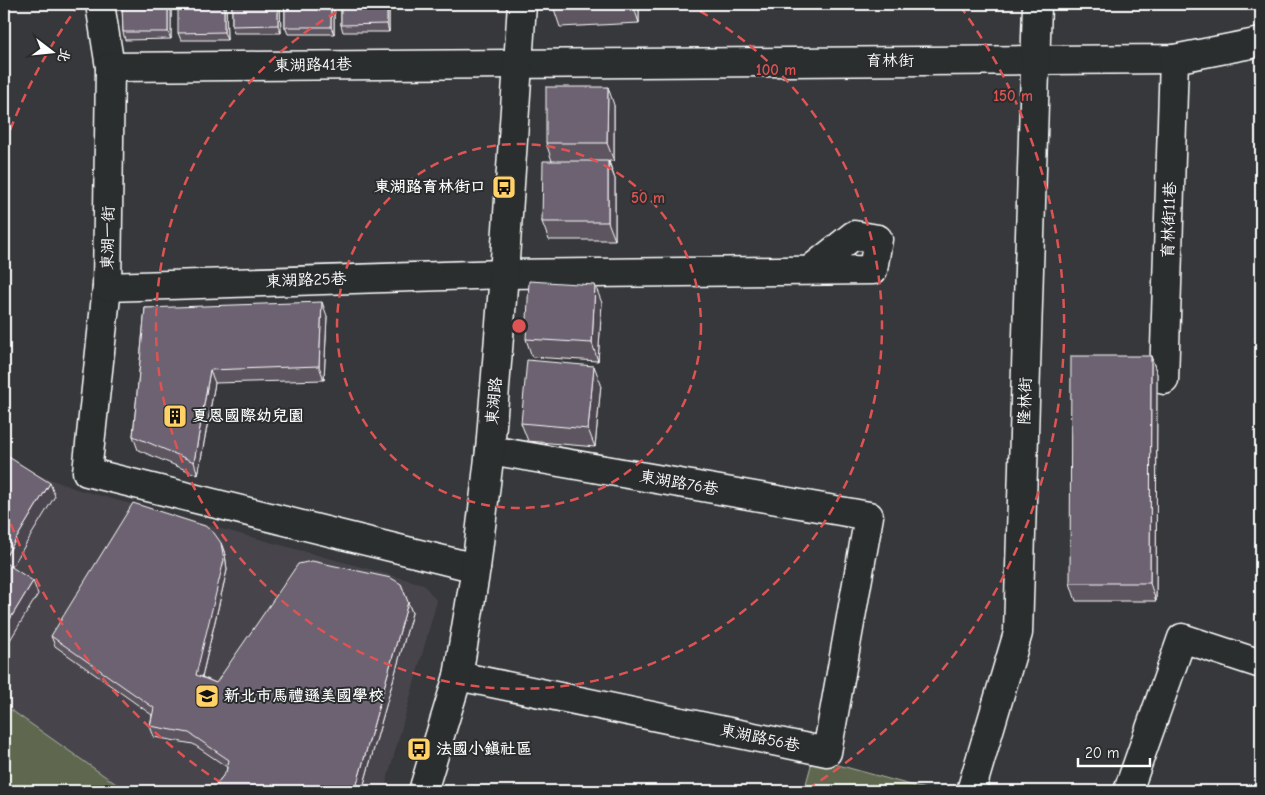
<svg xmlns="http://www.w3.org/2000/svg" width="1265" height="795" font-family="'Comic Neue','LXGW WenKai TC',sans-serif">
<style>
.built{fill:#47454b}
.green{fill:#5e684f;stroke:#aeb4a7}
.lines{fill:none;stroke-linecap:round;stroke-linejoin:round}
.minor-casing{stroke:#fff;stroke-width:31}
.minor{stroke:#2a2d2e;stroke-width:28}
.wall{fill:#5d5461;stroke:#fff}
.shaded-wall{fill:#4c454f;stroke:#fff}
.building{fill:#6c6271;stroke:#fff}
.ring{fill:none;stroke:#de5353;stroke-width:2.5;stroke-dasharray:9 6}
.labels{text-anchor:middle;dominant-baseline:central;stroke-width:4;stroke-linejoin:round;paint-order:stroke}
.street-label{font-size:16px;fill:#fff;stroke:#2a2d2e}
.poi-label{font-size:16px;font-weight:bold;fill:#fff;stroke:#2a2d2e;text-anchor:start}
.centre{fill:#de5353;stroke:#2a2d2e;stroke-width:2.5}
.ring-label{font-size:15px;text-anchor:middle;font-weight:bold;fill:#de5353;stroke:#2a2d2e;stroke-width:4;stroke-linejoin:round;paint-order:stroke}
</style>
<rect width="100%" height="100%" fill="#37383b"/>
<filter id="ink" filterUnits="userSpaceOnUse"><feTurbulence type="fractalNoise" baseFrequency=".02" numOctaves="2"/><feDisplacementMap in="SourceGraphic" scale="10" xChannelSelector="R" yChannelSelector="G"/><feConvolveMatrix kernelMatrix="1 2 1 2 8 2 1 2 1" color-interpolation-filters="sRGB"/></filter>
<g filter="url(#ink)">
<path class="built" d="M 4,462 L 76,489 L 423,584 L 437,601 L 384,791 L 4,791 Z"/>
<g class="green">
<path d="M 4,705 L 126,791 L 4,791 Z"/>
<path d="M 813,758 L 932,791 L 804,791 Z"/>
</g>
<g class="lines">
<g class="minor-casing">
<g id="minor">
<path d="M 100,4 L 110,67 L 107,287 L 87,472 L 476,568"/>
<path d="M 110,67 L 1174,59 L 1261,42"/>
<path d="M 107,287 L 504,274 L 873,270 L 878,239 L 854,235 L 810,270"/>
<path d="M 1164,380 L 1174,59"/>
<path d="M 458,676 L 827,752 L 869,516 L 490,450"/>
<path d="M 423,791 L 458,676 L 476,568 L 490,450 L 504,274 L 522,4"/>
<path d="M 971,791 L 1018,633 L 1037,4"/>
<path d="M 1128,791 L 1182,638 L 1261,664"/>
</g>
</g>
<use href="#minor" class="minor"/>
</g>
<g class="wall">
<path d="M 122,4 L 171,4 L 171,39 L 125,40 L 123,32 Z"/>
<path d="M 226,4 L 227,40 L 181,40 L 178,33 Z"/>
<path d="M 232,4 L 280,4 L 281,33 L 234,33 L 232,26 Z"/>
<path d="M 285,4 L 334,4 L 334,34 L 288,34 L 285,27 Z"/>
<path d="M 341,4 L 389,4 L 389,32 L 343,32 L 341,25 Z"/>
<path d="M 554,4 L 639,4 L 639,23 L 560,27 L 554,9 Z"/>
<path d="M 614,105 L 614,161 L 609,161 L 615,179 L 615,240 L 549,240 L 542,222 L 552,161 L 546,143 Z"/>
<path d="M 602,303 L 598,361 L 532,357 L 526,339 Z"/>
<path d="M 145,308 L 327,316 L 324,380 L 215,383 L 198,475 L 138,450 L 133,436 Z"/>
<path d="M 1151,356 L 1157,374 L 1156,601 L 1076,601 L 1070,583 Z"/>
<path d="M 601,384 L 595,447 L 528,441 L 521,423 Z"/>
<path d="M 221,543 L 225,554 L 227,570 L 202,677 L 216,683 L 401,584 L 412,613 L 362,791 L 211,791 L 226,772 L 227,767 L 193,744 L 154,737 L 150,726 L 152,715 L 55,646 L 51,636 Z"/>
</g>
<g class="shaded-wall">
<path d="M 168,4 L 171,4 L 171,39 L 168,32 Z"/>
<path d="M 224,4 L 226,4 L 227,40 L 224,32 Z"/>
<path d="M 278,4 L 280,4 L 281,33 L 278,25 Z"/>
<path d="M 331,4 L 334,4 L 334,34 L 331,27 Z"/>
<path d="M 387,4 L 389,4 L 389,32 L 387,24 Z"/>
<path d="M 633,4 L 639,4 L 639,23 L 633,5 Z"/>
<path d="M 608,87 L 614,105 L 614,161 L 607,143 Z"/>
<path d="M 608,161 L 615,179 L 615,240 L 608,222 Z"/>
<path d="M 595,285 L 602,303 L 598,361 L 592,343 Z"/>
<path d="M 322,302 L 327,316 L 324,380 L 319,366 Z"/>
<path d="M 1151,356 L 1157,374 L 1156,601 L 1150,583 Z"/>
<path d="M 594,366 L 601,384 L 595,447 L 588,429 Z"/>
<path d="M 210,370 L 215,383 L 198,475 L 194,462 Z"/>
<path d="M 50,483 L 55,496 L 7,575 L 4,566 L 4,559 Z"/>
<path d="M 221,543 L 225,554 L 227,570 L 200,685 L 196,675 Z"/>
<path d="M 33,581 L 38,594 L 4,650 L 4,629 Z"/>
<path d="M 408,602 L 412,613 L 362,791 L 355,791 Z"/>
</g>
<g class="building">
<path d="M 122,4 L 168,4 L 168,32 L 123,32 Z"/>
<path d="M 178,4 L 224,4 L 224,32 L 178,33 Z"/>
<path d="M 232,4 L 278,4 L 278,25 L 232,26 Z"/>
<rect x="285" y="4" width="46" height="23"/>
<path d="M 341,4 L 387,4 L 387,24 L 341,25 Z"/>
<path d="M 554,4 L 633,4 L 633,5 L 554,9 Z"/>
<path d="M 546,87 L 608,87 L 607,143 L 546,143 Z"/>
<path d="M 543,161 L 608,161 L 608,222 L 542,222 Z"/>
<path d="M 529,281 L 595,285 L 592,343 L 526,339 Z"/>
<path d="M 322,302 L 319,366 L 210,370 L 194,462 L 133,436 L 145,308 Z"/>
<path d="M 1071,356 L 1151,356 L 1150,583 L 1070,583 Z"/>
<path d="M 527,360 L 594,366 L 588,429 L 521,423 Z"/>
<path d="M 4,454 L 50,483 L 4,559 Z"/>
<path d="M 133,503 L 205,526 L 214,533 L 221,543 L 224,560 L 196,675 L 216,683 L 298,564 L 312,561 L 391,578 L 401,584 L 408,602 L 355,791 L 211,791 L 226,772 L 229,760 L 189,733 L 150,726 L 154,708 L 51,636 Z"/>
<path d="M 4,562 L 33,581 L 4,629 Z"/>
</g>
</g>
<g class="ring">
<circle cx="519" cy="326" r="182"/>
<path d="M687 4A363 363 0 1 1 351 4"/>
<path d="M234 791A545 545 0 0 1 5 508M5 144A545 545 0 0 1 78 6M960 6A545 545 0 0 1 804 791"/>
</g>
<defs>
<g id="bus-square" transform="scale(1.25)"><rect x="-9" y="-9" width="18" height="18" rx="4" fill="#ffd166" stroke="#2a2d2e"/><path d="M-5-6H5V4H4V6H2V4H-2V6H-4V4H-5ZM-3.5-4V0h7V-4ZM-3.5 1.2v1.5H-2V1.2ZM2 1.2v1.5H3.5V1.2Z" fill="#111"/></g>
<g id="building-square" transform="scale(1.25)"><rect x="-9" y="-9" width="18" height="18" rx="4" fill="#ffd166" stroke="#2a2d2e"/><path d="M-4-6H4V6H1V3H-1V6H-4ZM-2.5-4.3h1.7v1.8h-1.7ZM.8-4.3h1.7v1.8H.8ZM-2.5-1h1.7V.8h-1.7ZM.8-1h1.7V.8H.8Z" fill="#111"/></g>
<g id="school-square" transform="scale(1.25)"><rect x="-9" y="-9" width="18" height="18" rx="4" fill="#ffd166" stroke="#2a2d2e"/><path d="M0-5L7-2L0 1L-7-2ZM-4 1L0 2.5L4 1V4Q0 6-4 4Z" fill="#111"/></g>
</defs>
<g fill-rule="evenodd">
<use href="#bus-square" x="504" y="187"/>
<use href="#building-square" x="175" y="416"/>
<use href="#school-square" x="207" y="696"/>
<use href="#bus-square" x="419" y="749"/>
</g>
<g class="labels">
<g class="street-label">
<text x="890" y="61">育林街</text>
<text transform="translate(313 65) rotate(-1)">東湖路41巷</text>
<text transform="translate(1169 220) rotate(-88)">育林街11巷</text>
<text transform="translate(108 238) rotate(-89)">東湖一街</text>
<text transform="translate(306 280) rotate(-2)">東湖路25巷</text>
<text transform="translate(494 401) rotate(-85)">東湖路</text>
<text transform="translate(1025 401) rotate(-88)">隆林街</text>
<text transform="translate(679 483) rotate(10)">東湖路76巷</text>
<text transform="translate(760 738) rotate(12)">東湖路56巷</text>
</g>
<g class="poi-label">
<text x="486" y="187" text-anchor="end">東湖路育林街口</text>
<text x="192" y="416">夏恩國際幼兒園</text>
<text x="224" y="696">新北市馬禮遜美國學校</text>
<text x="436" y="749">法國小鎮社區</text>
</g>
</g>
<circle cx="519" cy="326" r="8" class="centre"/>
<g class="ring-label">
<text x="776" y="75">100 m</text>
<text x="1013" y="101">150 m</text>
<text x="648" y="203">50 m</text>
</g>
<rect width="1265" height="795" fill="none" stroke="#2a2d2e" stroke-width="20"/>
<rect x="10" y="10" width="1245" height="775" fill="none" stroke="#fff" stroke-width="2" filter="url(#ink)"/>
<g transform="translate(52 52) rotate(106)" stroke="#2a2d2e" stroke-width="4" paint-order="stroke">
<path d="M0-4L9 19L0 12L-9 19Z" fill="#ffffff"/>
<text y="-8" font-size="14" font-weight="bold" text-anchor="middle" fill="#ffffff">北</text>
</g>
<path d="M1078 758v8h72v-8" fill="none" stroke="#ffffff" stroke-width="2.5"/>
<text x="1085" y="758" font-size="15" fill="#ffffff" stroke="#2a2d2e" stroke-width="4" paint-order="stroke">20 m</text>
</svg>
